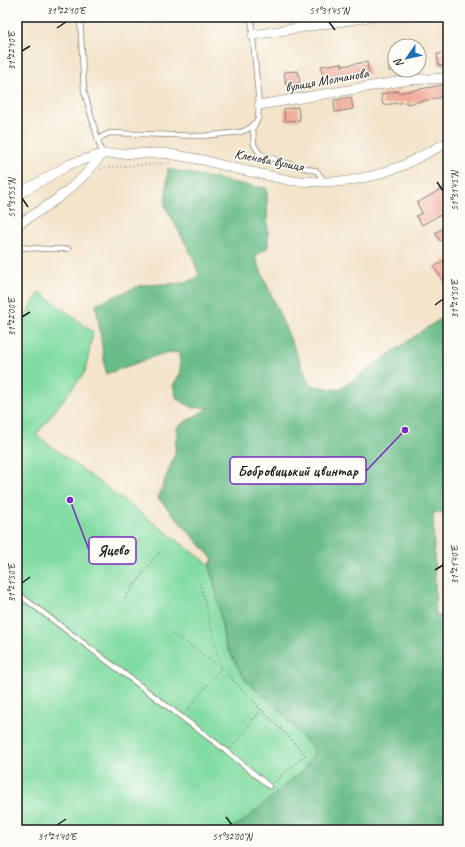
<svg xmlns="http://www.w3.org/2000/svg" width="465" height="847" font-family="Caveat,sans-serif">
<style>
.green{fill:#81dca2;stroke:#4e7c5f}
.forest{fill:#68bc88;stroke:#426c52}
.building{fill:#f1ac9b}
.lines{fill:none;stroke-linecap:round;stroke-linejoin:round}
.lane-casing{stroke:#888073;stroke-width:6}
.street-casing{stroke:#888073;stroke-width:10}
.path{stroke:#888073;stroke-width:1.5;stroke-dasharray:1 3;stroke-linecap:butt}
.lane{stroke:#fff;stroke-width:4.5}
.street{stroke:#fff;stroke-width:9}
.ticks{fill:none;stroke:#1c1c1c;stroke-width:1.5}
.labels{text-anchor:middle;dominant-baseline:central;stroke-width:3;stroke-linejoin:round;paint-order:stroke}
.street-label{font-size:14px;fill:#1c1c1c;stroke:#fdfcf7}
.leader{fill:none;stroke:#7b2cbf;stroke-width:1.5}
.callout-dot{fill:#7b2cbf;stroke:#fdfcf7;stroke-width:1.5}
.callout{fill:#fdfcf7;stroke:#7b2cbf;stroke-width:1.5}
.callout-label{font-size:15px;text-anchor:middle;font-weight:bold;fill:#1c1c1c}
.neatline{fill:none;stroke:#1c1c1c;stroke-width:1.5}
.ticks-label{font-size:10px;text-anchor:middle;fill:#1c1c1c}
</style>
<rect width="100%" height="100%" fill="#fdfcf7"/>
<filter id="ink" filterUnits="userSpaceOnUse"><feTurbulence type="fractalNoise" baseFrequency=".025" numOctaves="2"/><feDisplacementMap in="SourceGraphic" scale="8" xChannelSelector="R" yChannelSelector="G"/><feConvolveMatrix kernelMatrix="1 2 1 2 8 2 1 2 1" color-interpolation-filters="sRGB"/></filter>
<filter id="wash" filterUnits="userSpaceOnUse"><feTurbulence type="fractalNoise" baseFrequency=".012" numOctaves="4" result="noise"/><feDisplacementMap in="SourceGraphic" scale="16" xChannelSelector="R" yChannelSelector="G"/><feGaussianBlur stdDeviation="0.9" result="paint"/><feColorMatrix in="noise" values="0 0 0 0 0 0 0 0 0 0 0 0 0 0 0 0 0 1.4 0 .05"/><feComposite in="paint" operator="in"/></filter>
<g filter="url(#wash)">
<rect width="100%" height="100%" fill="#f3e4ca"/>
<path class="green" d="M 40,292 L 93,332 L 85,372 L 36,435 L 210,565 L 217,597 L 225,644 L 246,681 L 280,710 L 315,752 L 302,771 L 244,821 L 228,830 L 17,830 L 17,325 L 19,325 Z"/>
<path class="forest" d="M 168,169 L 251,186 L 266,188 L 267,194 L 268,247 L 255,257 L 310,385 L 339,390 L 428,327 L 448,314 L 448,513 L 433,513 L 436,616 L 448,616 L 448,830 L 228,830 L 244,821 L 302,771 L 315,752 L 280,710 L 246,681 L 225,644 L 217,597 L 210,565 L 213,559 L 158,498 L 175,454 L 177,427 L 210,407 L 193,408 L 177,399 L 173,385 L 181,373 L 179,352 L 164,353 L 106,374 L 96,304 L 142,285 L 185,283 L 199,276 L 192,255 L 165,206 Z"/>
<g id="blocks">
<g class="building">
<path d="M 448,53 L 448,65 L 439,66 L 437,54 Z"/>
<rect x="389" y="58" width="6" height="13"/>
<path d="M 367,62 L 369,74 L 324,81 L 321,66 L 342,63 L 342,66 Z"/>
<path d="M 298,71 L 300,83 L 286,85 L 284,72 Z"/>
<path d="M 448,84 L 448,96 L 407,104 L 407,102 L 383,105 L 381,94 L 397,91 L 398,93 Z"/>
<path d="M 351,97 L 353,109 L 335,112 L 334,100 Z"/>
<path d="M 298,107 L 300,120 L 285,121 L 284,109 Z"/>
<path d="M 448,185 L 448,210 L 422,225 L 416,216 L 422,213 L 417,203 Z"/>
<path d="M 444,228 L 448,234 L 448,237 L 440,241 L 435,233 Z"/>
<path d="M 448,258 L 448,288 L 434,267 Z"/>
</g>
</g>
</g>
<g filter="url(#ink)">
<use href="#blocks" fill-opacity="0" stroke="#888073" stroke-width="1"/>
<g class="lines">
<g class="lane-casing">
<g id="lane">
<path d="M 80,17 L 84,91 L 98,140"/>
<path d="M 251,17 L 259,105 L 258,119 L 253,128 L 254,145 L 260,154 L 286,163 L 317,171 L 324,181"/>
<path d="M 102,154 L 98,140 L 103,136 L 110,133 L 203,136 L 241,132 L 250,128 L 254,123"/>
<path d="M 17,247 L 47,249 L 68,249"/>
<path d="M 17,593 L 228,752 L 269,786"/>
</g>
</g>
<g class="street-casing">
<g id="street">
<path d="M 253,35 L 369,17"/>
<path d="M 259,105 L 408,80 L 448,78"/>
<path d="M 17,195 L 70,164 L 102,154 L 164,153 L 203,160 L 233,168 L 293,181 L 325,182 L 348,181 L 376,175 L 404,165 L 448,142"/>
<path d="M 17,225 C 48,206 81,185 102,154"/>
</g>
</g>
<g class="path">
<path d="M 101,169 L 108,167 L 171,163"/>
<path d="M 200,583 L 221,667 L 261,710 L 290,738 L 305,755 L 274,782"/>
<path d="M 125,598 L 161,550"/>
<path d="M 173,634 L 221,667 L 185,713"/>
<path d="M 231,748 L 261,710"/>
</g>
<use href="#lane" class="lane"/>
<use href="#street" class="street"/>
</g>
</g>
<path class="ticks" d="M 329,22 L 335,30M 57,28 L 66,22M 22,51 L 30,46M 437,182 L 443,191M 22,198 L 28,207M 435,305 L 443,299M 22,317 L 30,312M 435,570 L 443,565M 22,583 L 30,577M 226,817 L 232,825M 57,825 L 66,819"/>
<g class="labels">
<g class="street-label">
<text transform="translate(327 80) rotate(-10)">вулиця Молчанова</text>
<text transform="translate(269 160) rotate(11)">Кленова вулиця</text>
</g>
</g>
<path class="leader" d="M405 430L366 471M70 500L89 550"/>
<g class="callout-dot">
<circle cx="405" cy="430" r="4"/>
<circle cx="70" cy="500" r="4"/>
</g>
<g class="callout">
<rect x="230" y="457" width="136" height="27" rx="4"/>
<rect x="89" y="537" width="47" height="27" rx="4"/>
</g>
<g class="callout-label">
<text x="298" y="476">Бобровицький цвинтар</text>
<text x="113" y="555">Яцево</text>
</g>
<rect width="465" height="847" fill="none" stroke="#fdfcf7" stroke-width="44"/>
<g transform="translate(407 58) rotate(236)"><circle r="19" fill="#fdfcf7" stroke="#a3a29f"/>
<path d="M0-3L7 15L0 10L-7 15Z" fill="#1f6fb2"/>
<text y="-6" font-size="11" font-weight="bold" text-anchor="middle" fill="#1c1c1c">N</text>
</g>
<rect x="22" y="22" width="421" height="803" class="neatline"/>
<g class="ticks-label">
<text x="66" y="14">31°22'10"E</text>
<text x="329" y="14">51°31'45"N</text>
<text transform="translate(11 51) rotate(-90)" y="4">31°22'10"E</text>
<text transform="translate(454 191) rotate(-90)" y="4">51°31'45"N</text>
<text transform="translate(11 198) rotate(-90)" y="4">51°31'55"N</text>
<text transform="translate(454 299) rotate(-90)" y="4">31°21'50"E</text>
<text transform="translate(11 317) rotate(-90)" y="4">31°22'00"E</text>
<text transform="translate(454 565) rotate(-90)" y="4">31°21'40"E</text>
<text transform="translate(11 583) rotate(-90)" y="4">31°21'50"E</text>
<text x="57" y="840">31°21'40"E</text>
<text x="232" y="840">51°32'00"N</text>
</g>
</svg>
